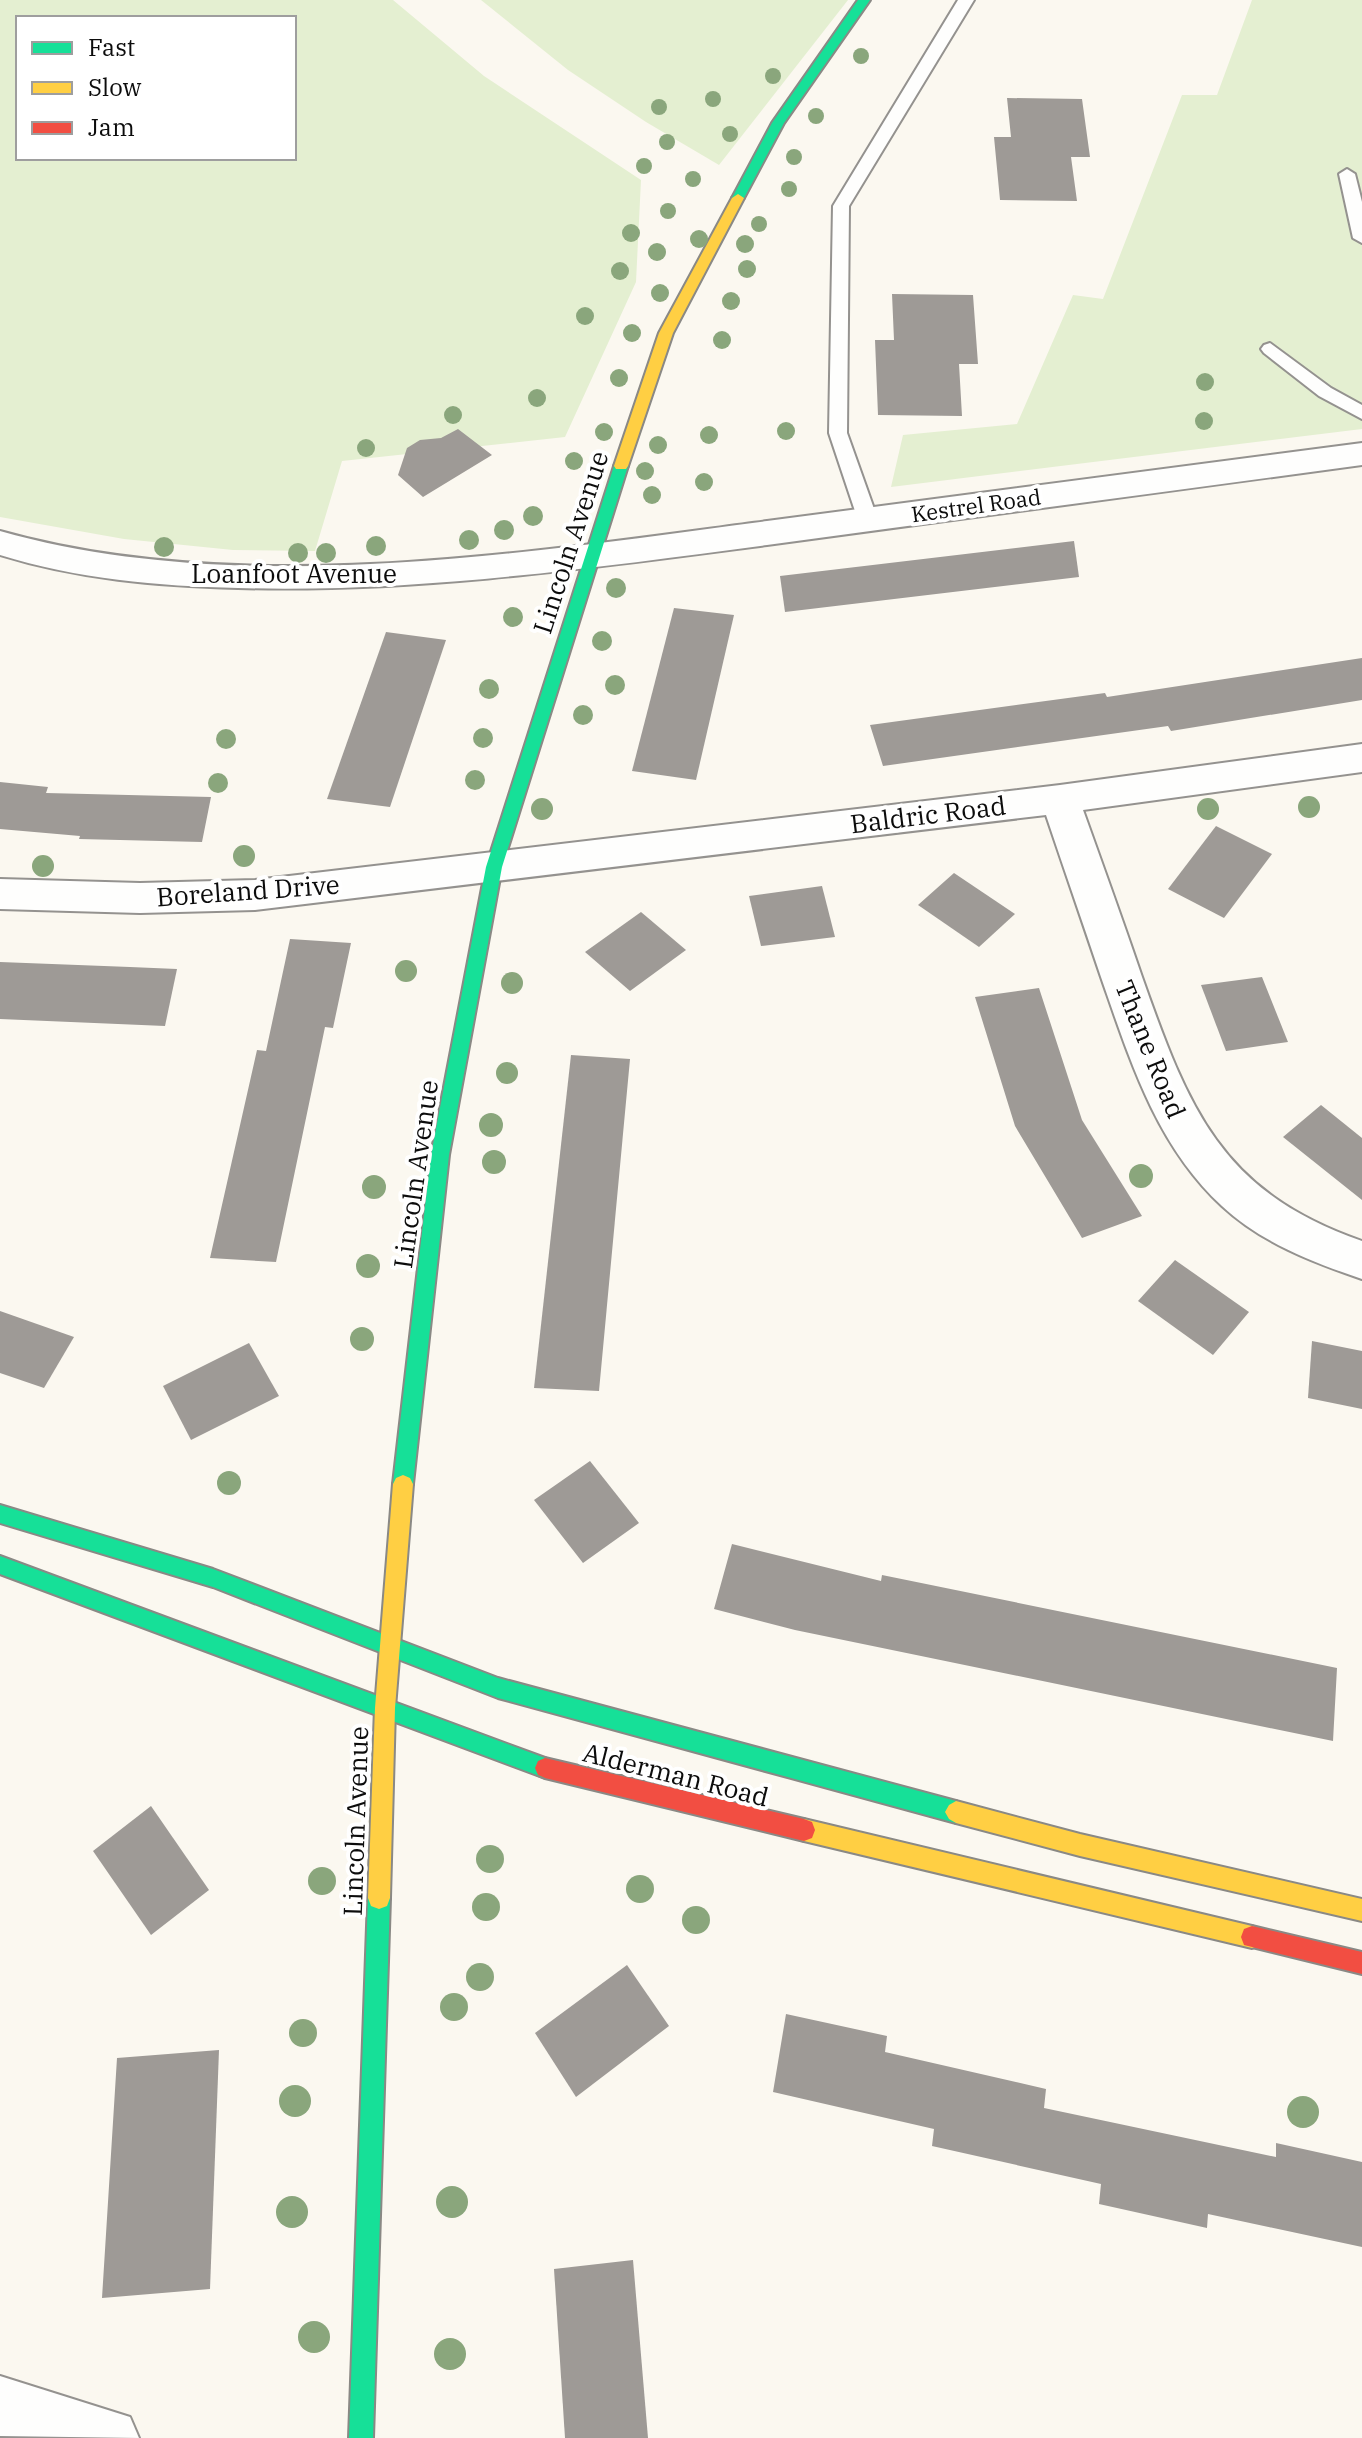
<svg xmlns="http://www.w3.org/2000/svg" width="1362" height="2438" font-family="'IBM Plex Serif',serif">
<style>
.green{fill:#e4efd1;fill-rule:evenodd}
.building{fill:#9e9a96}
.lines{fill:none;stroke-linecap:round;stroke-linejoin:round}
.lane-casing{stroke:#94928f;stroke-width:4}
.street-casing{stroke:#94928f;stroke-width:4}
.fast-casing{stroke:#8a8985;stroke-width:4}
.slow-casing{stroke:#8a8985;stroke-width:4}
.jam-casing{stroke:#8a8985;stroke-width:4}
.lane{fill:#fefefd;fill-rule:evenodd}
.street{fill:#fefefd;fill-rule:evenodd}
.fast{fill:#16e098;fill-rule:evenodd}
.slow{fill:#ffcf43;fill-rule:evenodd}
.jam{fill:#f24e42;fill-rule:evenodd}
.tree{fill:#8aa67c}
.labels{text-anchor:middle;dominant-baseline:central;stroke-width:8;stroke-linejoin:round;paint-order:stroke}
.far-street-label{font-size:22px;fill:#0c0c0c;stroke:#fff}
.street-label{font-size:26px;fill:#0c0c0c;stroke:#fff}
</style>
<rect width="100%" height="100%" fill="#fbf8f0"/>
<g class="green">
<path d="M 0,0 L 393,0 L 484,76 L 641,180 L 636,282 L 565,437 L 342,461 L 315,551 L 233,550 L 124,539 L 0,517 ZM 18,18 L 294,18 L 294,158 L 18,158 Z"/>
<path d="M 481,0 L 848,0 L 719,165 L 646,122 L 568,70 Z"/>
<path d="M 1252,0 L 1362,0 L 1362,429 L 891,487 L 903,435 L 1017,424 L 1073,295 L 1103,299 L 1182,95 L 1217,95 Z"/>
</g>
<g class="building">
<path d="M 1007,98 L 1082,99 L 1090,157 L 1071,157 L 1077,201 L 1000,200 L 994,137 L 1011,137 Z"/>
<path d="M 892,294 L 973,295 L 978,364 L 959,364 L 962,416 L 878,415 L 875,340 L 894,340 Z"/>
<path d="M 458,429 L 492,455 L 423,497 L 398,475 L 407,448 L 420,440 L 441,438 Z"/>
<path d="M 1074,541 L 1079,577 L 785,612 L 780,576 Z"/>
<path d="M 674,608 L 734,615 L 696,780 L 632,771 Z"/>
<path d="M 386,632 L 446,640 L 390,807 L 327,799 Z"/>
<path d="M 1362,658 L 1362,700 L 1171,731 L 1168,726 L 883,766 L 870,725 L 1105,693 L 1107,697 Z"/>
<path d="M 0,782 L 48,787 L 46,793 L 211,797 L 202,842 L 79,839 L 80,836 L 0,829 Z"/>
<path d="M 1216,826 L 1272,854 L 1224,918 L 1168,889 Z"/>
<path d="M 954,873 L 1015,914 L 979,947 L 918,905 Z"/>
<path d="M 822,886 L 835,937 L 761,946 L 749,896 Z"/>
<path d="M 641,912 L 686,950 L 630,991 L 585,952 Z"/>
<path d="M 290,939 L 351,943 L 333,1028 L 325,1027 L 276,1262 L 210,1258 L 257,1050 L 266,1051 Z"/>
<path d="M 0,962 L 130,967 L 177,969 L 165,1026 L 0,1019 Z"/>
<path d="M 1262,977 L 1288,1042 L 1226,1051 L 1201,985 Z"/>
<path d="M 1039,988 L 1082,1120 L 1142,1216 L 1082,1238 L 1015,1126 L 975,997 Z"/>
<path d="M 571,1055 L 630,1059 L 599,1391 L 534,1388 Z"/>
<path d="M 1321,1105 L 1362,1138 L 1362,1200 L 1283,1137 Z"/>
<path d="M 1175,1260 L 1249,1312 L 1213,1355 L 1138,1301 Z"/>
<path d="M 0,1311 L 74,1337 L 44,1388 L 0,1373 Z"/>
<path d="M 1312,1341 L 1362,1351 L 1362,1409 L 1308,1398 Z"/>
<path d="M 249,1343 L 279,1396 L 191,1440 L 163,1386 Z"/>
<path d="M 590,1461 L 639,1523 L 583,1563 L 534,1500 Z"/>
<path d="M 732,1544 L 881,1581 L 882,1575 L 1337,1668 L 1333,1741 L 795,1630 L 714,1609 Z"/>
<path d="M 151,1806 L 209,1890 L 151,1935 L 93,1851 Z"/>
<path d="M 627,1965 L 669,2026 L 576,2097 L 535,2033 Z"/>
<path d="M 786,2014 L 887,2036 L 885,2052 L 1046,2089 L 1044,2108 L 1276,2157 L 1276,2143 L 1362,2162 L 1362,2247 L 1208,2214 L 1207,2228 L 1099,2204 L 1101,2184 L 932,2146 L 934,2129 L 773,2092 Z"/>
<path d="M 219,2050 L 210,2289 L 102,2298 L 117,2058 Z"/>
<path d="M 633,2260 L 648,2438 L 565,2438 L 554,2269 Z"/>
</g>
<g class="lines">
<g class="lane-casing">
<g id="lane">
<path d="M 958,0 L 974,0 L 849,206 L 847,433 L 878,520 L 868,526 L 858,520 L 829,433 L 833,206 Z"/>
<path d="M 1347,169 L 1355,174 L 1362,202 L 1362,243 L 1353,238 L 1339,174 Z"/>
<path d="M 1270,343 L 1331,388 L 1362,405 L 1362,419 L 1319,396 L 1264,353 L 1261,349 L 1264,345 Z"/>
</g>
</g>
<g class="street-casing">
<g id="street">
<path d="M 1362,443 L 1362,465 C 1164,492 965,518 767,545 C 592,568 416,593 238,588 C 158,586 77,579 0,555 L 0,531 C 240,599 523,553 767,521 C 965,495 1164,469 1362,443 Z"/>
<path d="M 1362,744 L 1362,772 L 1083,810 C 1103,866 1123,921 1142,977 C 1188,1107 1220,1192 1362,1241 L 1362,1279 C 1312,1262 1262,1243 1222,1206 C 1156,1145 1130,1060 1101,977 C 1083,923 1064,869 1046,815 L 255,910 L 140,913 L 0,909 L 0,879 L 140,883 L 255,880 L 1060,785 Z"/>
<path d="M 0,2376 L 130,2417 L 139,2438 L 0,2436 Z"/>
</g>
</g>
<g class="fast-casing">
<g id="fast">
<path d="M 858,0 L 870,0 L 784,123 L 744,198 L 734,201 L 732,198 L 772,123 Z"/>
<path d="M 621,461 L 628,466 L 502,867 L 449,1155 L 413,1484 L 410,1490 L 403,1493 L 396,1490 L 393,1484 L 431,1155 L 486,867 L 614,466 Z"/>
<path d="M 0,1505 L 213,1569 L 498,1678 L 956,1801 L 963,1805 L 967,1812 L 963,1819 L 956,1823 L 498,1698 L 213,1587 L 0,1523 Z"/>
<path d="M 0,1556 L 545,1758 L 552,1761 L 555,1768 L 552,1775 L 545,1778 L 0,1574 Z"/>
<path d="M 379,1887 L 387,1890 L 390,1898 L 373,2438 L 349,2438 L 368,1898 L 371,1890 Z"/>
</g>
</g>
<g class="slow-casing">
<g id="slow">
<path d="M 738,194 L 744,198 L 673,333 L 628,466 L 626,469 L 616,469 L 614,466 L 659,333 L 732,198 Z"/>
<path d="M 403,1475 L 410,1478 L 413,1484 L 395,1708 L 390,1898 L 387,1906 L 379,1909 L 371,1906 L 368,1898 L 375,1708 L 393,1484 L 396,1478 Z"/>
<path d="M 956,1801 L 1080,1834 L 1362,1899 L 1362,1921 L 1080,1856 L 956,1823 L 949,1819 L 945,1812 L 949,1805 Z"/>
<path d="M 804,1819 L 1252,1926 L 1260,1929 L 1263,1937 L 1260,1945 L 1252,1948 L 804,1841 L 796,1838 L 793,1830 L 796,1822 Z"/>
</g>
</g>
<g class="jam-casing">
<g id="jam">
<path d="M 545,1758 L 804,1819 L 812,1822 L 815,1830 L 812,1838 L 804,1841 L 545,1778 L 538,1775 L 535,1768 L 538,1761 Z"/>
<path d="M 1252,1926 L 1362,1952 L 1362,1974 L 1244,1945 L 1241,1937 L 1244,1929 Z"/>
</g>
</g>
<use href="#lane" class="lane"/>
<use href="#street" class="street"/>
<use href="#fast" class="fast"/>
<use href="#slow" class="slow"/>
<use href="#jam" class="jam"/>
</g>
<g class="tree">
<circle cx="861" cy="56" r="8"/>
<circle cx="773" cy="76" r="8"/>
<circle cx="713" cy="99" r="8"/>
<circle cx="659" cy="107" r="8"/>
<circle cx="816" cy="116" r="8"/>
<circle cx="730" cy="134" r="8"/>
<circle cx="667" cy="142" r="8"/>
<circle cx="794" cy="157" r="8"/>
<circle cx="644" cy="166" r="8"/>
<circle cx="693" cy="179" r="8"/>
<circle cx="789" cy="189" r="8"/>
<circle cx="668" cy="211" r="8"/>
<circle cx="759" cy="224" r="8"/>
<circle cx="631" cy="233" r="9"/>
<circle cx="699" cy="239" r="9"/>
<circle cx="745" cy="244" r="9"/>
<circle cx="657" cy="252" r="9"/>
<circle cx="747" cy="269" r="9"/>
<circle cx="620" cy="271" r="9"/>
<circle cx="660" cy="293" r="9"/>
<circle cx="731" cy="301" r="9"/>
<circle cx="585" cy="316" r="9"/>
<circle cx="632" cy="333" r="9"/>
<circle cx="722" cy="340" r="9"/>
<circle cx="619" cy="378" r="9"/>
<circle cx="1205" cy="382" r="9"/>
<circle cx="537" cy="398" r="9"/>
<circle cx="453" cy="415" r="9"/>
<circle cx="1204" cy="421" r="9"/>
<circle cx="786" cy="431" r="9"/>
<circle cx="604" cy="432" r="9"/>
<circle cx="709" cy="435" r="9"/>
<circle cx="658" cy="445" r="9"/>
<circle cx="366" cy="448" r="9"/>
<circle cx="574" cy="461" r="9"/>
<circle cx="645" cy="471" r="9"/>
<circle cx="704" cy="482" r="9"/>
<circle cx="652" cy="495" r="9"/>
<circle cx="533" cy="516" r="10"/>
<circle cx="504" cy="530" r="10"/>
<circle cx="469" cy="540" r="10"/>
<circle cx="376" cy="546" r="10"/>
<circle cx="164" cy="547" r="10"/>
<circle cx="298" cy="553" r="10"/>
<circle cx="326" cy="553" r="10"/>
<circle cx="616" cy="588" r="10"/>
<circle cx="513" cy="617" r="10"/>
<circle cx="602" cy="641" r="10"/>
<circle cx="615" cy="685" r="10"/>
<circle cx="489" cy="689" r="10"/>
<circle cx="583" cy="715" r="10"/>
<circle cx="483" cy="738" r="10"/>
<circle cx="226" cy="739" r="10"/>
<circle cx="475" cy="780" r="10"/>
<circle cx="218" cy="783" r="10"/>
<circle cx="1309" cy="807" r="11"/>
<circle cx="542" cy="809" r="11"/>
<circle cx="1208" cy="809" r="11"/>
<circle cx="244" cy="856" r="11"/>
<circle cx="43" cy="866" r="11"/>
<circle cx="406" cy="971" r="11"/>
<circle cx="512" cy="983" r="11"/>
<circle cx="507" cy="1073" r="11"/>
<circle cx="491" cy="1125" r="12"/>
<circle cx="494" cy="1162" r="12"/>
<circle cx="1141" cy="1176" r="12"/>
<circle cx="374" cy="1187" r="12"/>
<circle cx="368" cy="1266" r="12"/>
<circle cx="362" cy="1339" r="12"/>
<circle cx="229" cy="1483" r="12"/>
<circle cx="490" cy="1859" r="14"/>
<circle cx="322" cy="1881" r="14"/>
<circle cx="640" cy="1889" r="14"/>
<circle cx="486" cy="1907" r="14"/>
<circle cx="696" cy="1920" r="14"/>
<circle cx="480" cy="1977" r="14"/>
<circle cx="454" cy="2007" r="14"/>
<circle cx="303" cy="2033" r="14"/>
<circle cx="295" cy="2101" r="16"/>
<circle cx="1303" cy="2112" r="16"/>
<circle cx="452" cy="2202" r="16"/>
<circle cx="292" cy="2212" r="16"/>
<circle cx="314" cy="2337" r="16"/>
<circle cx="450" cy="2354" r="16"/>
</g>
<g class="labels">
<g class="far-street-label">
<text transform="translate(976 505) rotate(-8)">Kestrel Road</text>
</g>
<g class="street-label">
<text transform="translate(570 542) rotate(-72)">Lincoln Avenue</text>
<text x="294" y="573">Loanfoot Avenue</text>
<text transform="translate(928 814) rotate(-7)">Baldric Road</text>
<text transform="translate(248 890) rotate(-4)">Boreland Drive</text>
<text transform="translate(1151 1049) rotate(68)">Thane Road</text>
<text transform="translate(415 1174) rotate(-82)">Lincoln Avenue</text>
<text transform="translate(676 1774) rotate(14)">Alderman Road</text>
<text transform="translate(355 1821) rotate(-88)">Lincoln Avenue</text>
</g>
</g>
<rect x="16" y="16" width="280" height="144" fill="#ffffff" stroke="#9e9e9e" stroke-width="2"/>
<rect x="32" y="42" width="40" height="12" fill="#16e098" stroke="#9e9e9e" stroke-width="2"/>
<text x="88" y="56" font-size="24" fill="#0c0c0c">Fast</text>
<rect x="32" y="82" width="40" height="12" fill="#ffcf43" stroke="#9e9e9e" stroke-width="2"/>
<text x="88" y="96" font-size="24" fill="#0c0c0c">Slow</text>
<rect x="32" y="122" width="40" height="12" fill="#f24e42" stroke="#9e9e9e" stroke-width="2"/>
<text x="88" y="136" font-size="24" fill="#0c0c0c">Jam</text>
</svg>
